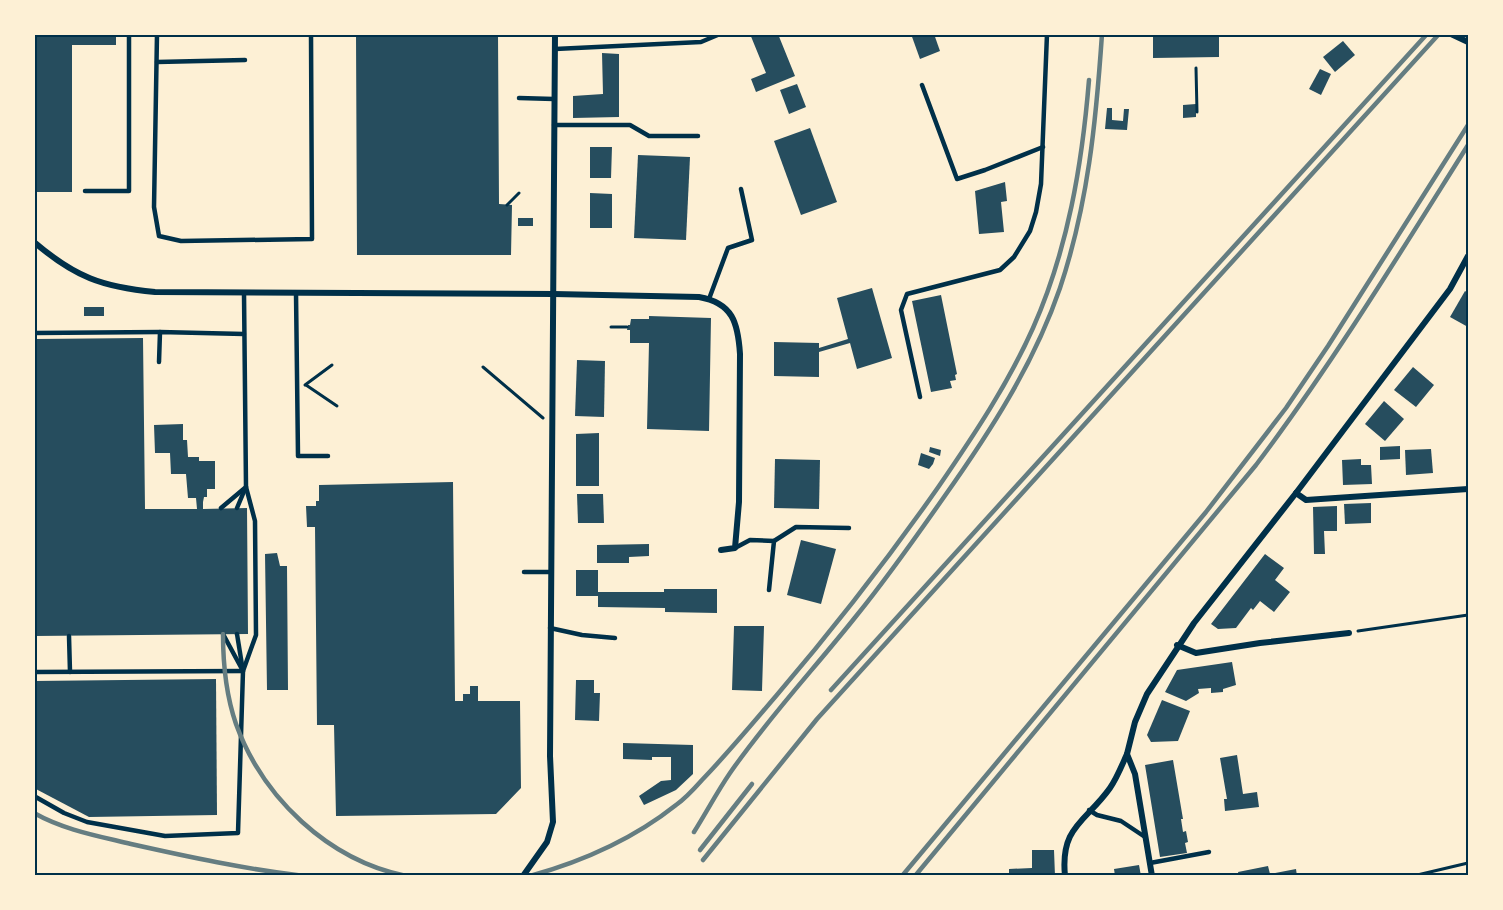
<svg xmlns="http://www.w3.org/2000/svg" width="1503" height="910" font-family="Georgia,serif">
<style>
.building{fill:#264d5e}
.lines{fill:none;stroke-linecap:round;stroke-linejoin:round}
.path{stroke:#003049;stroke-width:3}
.service{stroke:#003049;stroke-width:4.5}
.minor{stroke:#003049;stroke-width:6}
.rail{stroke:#657d81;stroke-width:4.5}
.neatline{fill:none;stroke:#003049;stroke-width:2}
</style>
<rect width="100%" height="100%" fill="#fdf0d5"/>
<g class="building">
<path d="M 34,34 L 116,34 L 116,45 L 72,45 L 72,192 L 34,192 Z"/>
<path d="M 356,34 L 498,34 L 499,204 L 512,205 L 511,255 L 357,255 Z"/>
<path d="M 750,34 L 778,34 L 795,76 L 756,92 L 751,79 L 766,73 Z"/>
<path d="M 911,34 L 934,34 L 940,51 L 920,59 Z"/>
<path d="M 1153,34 L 1219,34 L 1219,57 L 1153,58 Z"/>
<path d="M 1343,41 L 1355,55 L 1335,72 L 1323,57 Z"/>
<path d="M 602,53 L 619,54 L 619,117 L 573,118 L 573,96 L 603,94 Z"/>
<path d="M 1320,69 L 1331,74 L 1321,95 L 1309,89 Z"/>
<path d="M 797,84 L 806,107 L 789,114 L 780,90 Z"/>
<path d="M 1196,104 L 1196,117 L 1183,118 L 1183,105 Z"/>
<path d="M 1107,108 L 1112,108 L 1112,120 L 1123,121 L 1124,109 L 1129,109 L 1127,130 L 1105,129 Z"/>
<path d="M 810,128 L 837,202 L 801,215 L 774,141 Z"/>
<path d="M 590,147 L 612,147 L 611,178 L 590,178 Z"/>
<path d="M 638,155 L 690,157 L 686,240 L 634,238 Z"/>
<path d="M 1005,182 L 1007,201 L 1001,202 L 1004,232 L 979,234 L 975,191 Z"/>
<path d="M 590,193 L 612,194 L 612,228 L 590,228 Z"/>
<rect x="518" y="218" width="15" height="8"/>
<path d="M 872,288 L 892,358 L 857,369 L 850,343 L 819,352 L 819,377 L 774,376 L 774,342 L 819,343 L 819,348 L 848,339 L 837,298 Z"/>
<path d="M 1465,291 L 1468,293 L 1468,327 L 1450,317 Z"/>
<path d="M 941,295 L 957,374 L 955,375 L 956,380 L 950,381 L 952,388 L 931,392 L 912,301 Z"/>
<rect x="84" y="307" width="20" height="9"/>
<path d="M 649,316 L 711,318 L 709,431 L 647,429 L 649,343 L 630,343 L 630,330 L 627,330 L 628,325 L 630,325 L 631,319 L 649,319 Z"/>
<path d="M 143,338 L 145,509 L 197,509 L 196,498 L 188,498 L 186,474 L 171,474 L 170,453 L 155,453 L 154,425 L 183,424 L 183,440 L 187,440 L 188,457 L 199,457 L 199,461 L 215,461 L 215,489 L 207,489 L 207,497 L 204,497 L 203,502 L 203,509 L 247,508 L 248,634 L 34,636 L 34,339 Z"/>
<path d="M 577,360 L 605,361 L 604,417 L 575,416 Z"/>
<path d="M 1413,367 L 1434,385 L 1416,407 L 1394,390 Z"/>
<path d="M 1384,401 L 1404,419 L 1385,441 L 1365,424 Z"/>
<path d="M 599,433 L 599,486 L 576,486 L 576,434 Z"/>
<path d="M 1400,446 L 1400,459 L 1380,460 L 1380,447 Z"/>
<path d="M 930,447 L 941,450 L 940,456 L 929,452 Z"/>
<path d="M 1431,449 L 1433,473 L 1406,475 L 1405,450 Z"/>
<path d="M 921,453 L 935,458 L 933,464 L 929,469 L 918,465 Z"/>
<path d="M 775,459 L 820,460 L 819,509 L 774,508 Z"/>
<path d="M 1361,459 L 1361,465 L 1371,465 L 1372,484 L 1343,485 L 1342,460 Z"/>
<path d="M 453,482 L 455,701 L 463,701 L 463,694 L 470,694 L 470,686 L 478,686 L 478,701 L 520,701 L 521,788 L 496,814 L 336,816 L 334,725 L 317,725 L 315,527 L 307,527 L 306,506 L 316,506 L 316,501 L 319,501 L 319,485 Z"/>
<path d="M 577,494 L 603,494 L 604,523 L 578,523 Z"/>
<path d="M 1371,503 L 1371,523 L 1345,524 L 1344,504 Z"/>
<path d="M 1337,506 L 1337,531 L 1324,531 L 1325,554 L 1314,554 L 1313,507 Z"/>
<path d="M 801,540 L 836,549 L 821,604 L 787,595 Z"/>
<path d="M 649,544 L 649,556 L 629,557 L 629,563 L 597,563 L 597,545 Z"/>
<path d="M 277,553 L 280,566 L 287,566 L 288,690 L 267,690 L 265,554 Z"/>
<path d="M 1265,554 L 1284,568 L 1275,580 L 1290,592 L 1274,612 L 1260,601 L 1253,610 L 1251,608 L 1236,628 L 1218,629 L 1211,624 Z"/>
<path d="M 576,570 L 598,570 L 598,592 L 664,592 L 664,589 L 717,589 L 717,613 L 665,612 L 665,608 L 598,607 L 598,596 L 576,596 Z"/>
<path d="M 734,626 L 764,626 L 762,691 L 732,690 Z"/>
<path d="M 1232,662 L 1236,685 L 1223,689 L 1223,692 L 1211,693 L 1211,688 L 1198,689 L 1199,693 L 1186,701 L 1165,692 L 1177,670 Z"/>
<path d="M 216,679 L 217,815 L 89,817 L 34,788 L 34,681 Z"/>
<path d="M 576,680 L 594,680 L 594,693 L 600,693 L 599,721 L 575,720 Z"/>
<path d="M 1162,700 L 1190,711 L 1178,741 L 1151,742 L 1147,735 Z"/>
<path d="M 623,743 L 693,745 L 693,774 L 676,790 L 644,805 L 639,796 L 661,781 L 671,780 L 671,757 L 652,757 L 652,760 L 623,759 Z"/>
<path d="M 1237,755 L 1243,794 L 1257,792 L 1259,807 L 1225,811 L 1224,799 L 1227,799 L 1220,758 Z"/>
<path d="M 1173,760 L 1183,819 L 1181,819 L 1183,832 L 1186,831 L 1188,842 L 1185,843 L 1187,853 L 1160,857 L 1145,765 Z"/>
<path d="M 1032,850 L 1054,850 L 1055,876 L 1009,876 L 1009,869 L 1032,868 Z"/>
<path d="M 1139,865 L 1141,876 L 1115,876 L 1114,869 Z"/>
<path d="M 1268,866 L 1270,874 L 1296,869 L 1297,876 L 1239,876 L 1238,872 Z"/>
</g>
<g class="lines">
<g class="path">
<path d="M 1196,68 L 1197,112"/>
<path d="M 507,205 L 519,193"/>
<path d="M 611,327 L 627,327"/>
<path d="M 483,367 L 543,418"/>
<path d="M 305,385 L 332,365"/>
<path d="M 306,385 L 337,406"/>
<path d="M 1358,631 L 1468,615"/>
<path d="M 1413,876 L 1468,863"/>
</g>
<g class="service">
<path d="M 157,34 L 154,207 L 159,236 L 181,241 L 312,239 L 311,34"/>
<path d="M 555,49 L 701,42 L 720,34"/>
<path d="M 157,62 L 245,60"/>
<path d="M 922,85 L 957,179 L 985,170 L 1043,147"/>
<path d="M 519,98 L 554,99"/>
<path d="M 554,125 L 630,125 L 649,136 L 698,136"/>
<path d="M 85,191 L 129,191 L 129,34"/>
<path d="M 296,293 L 298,456 L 328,456"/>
<path d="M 709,299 L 728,248 L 752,240 L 741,189"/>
<path d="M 34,333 L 160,332"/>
<path d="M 159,362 L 160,332 L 244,334"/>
<path d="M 920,397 L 901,310 L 907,294 L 1000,270 L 1014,257 L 1030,231 L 1036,212 L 1041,184 L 1047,34"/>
<path d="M 221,508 L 246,487"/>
<path d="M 237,508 L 245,489"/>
<path d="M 774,541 L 796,527 L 849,528"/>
<path d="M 735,548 L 750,540 L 774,541 L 769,590"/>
<path d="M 524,572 L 550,572"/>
<path d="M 550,628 L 582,635 L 615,638"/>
<path d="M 223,634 L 243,671"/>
<path d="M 237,634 L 242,665"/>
<path d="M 69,636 L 70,672"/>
<path d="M 34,672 L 243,671"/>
<path d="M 34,796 L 64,813 L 87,822 L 165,836 L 238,833 L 243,671 L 256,635 L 255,521 L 246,487 L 244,293"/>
<path d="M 1089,810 L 1097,815 L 1121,821 L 1145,837"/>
<path d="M 1150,863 L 1209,852"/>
</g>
<g class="minor">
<path d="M 1451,34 L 1468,42"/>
<path d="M 34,242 C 75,277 102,287 155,292 L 554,294 L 699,297 C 733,303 738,323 740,354 L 739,502 L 735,548 L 721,550"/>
<path d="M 1296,493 L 1306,500 L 1468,489"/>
<path d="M 1177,645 L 1196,653 L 1260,643 L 1349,633"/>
<path d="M 523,876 L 547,842 L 553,822 L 550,756 L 555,34"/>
<path d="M 1065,876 C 1060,826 1086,822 1110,788 C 1117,778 1122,765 1127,754"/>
<path d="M 1152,876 L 1135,774 L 1127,754 L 1135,722 L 1147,694 L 1194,623 L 1296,493 L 1450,289 L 1468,256"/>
</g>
<g class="rail">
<path d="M 223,634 C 223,665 226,695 236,724 C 263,798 328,860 406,876"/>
<path d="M 831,690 L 1427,34"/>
<path d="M 34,813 C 64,830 98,836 131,844 C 189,857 245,869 304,876"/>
<path d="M 694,832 C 706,813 717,792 730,773 C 768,718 815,668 857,615 C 888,577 916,537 944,497 C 990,432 1034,364 1060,288 C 1088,204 1096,122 1102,34"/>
<path d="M 700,850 L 752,784"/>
<path d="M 703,860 L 817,719 L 1439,34"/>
<path d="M 530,876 C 584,861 632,840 676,805 C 686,798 694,789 702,780 C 728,753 752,724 776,696 C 834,628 888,559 939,486 C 974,435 1008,384 1033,328 C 1068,249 1082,165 1089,80"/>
<path d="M 902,876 L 1206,512 L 1286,408 L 1328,346 L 1468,125"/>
<path d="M 915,876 L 1256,465 C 1333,363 1400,253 1468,145"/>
</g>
</g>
<rect width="1503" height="910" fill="none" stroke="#fdf0d5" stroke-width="72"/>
<rect x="36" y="36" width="1431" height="838" class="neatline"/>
</svg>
